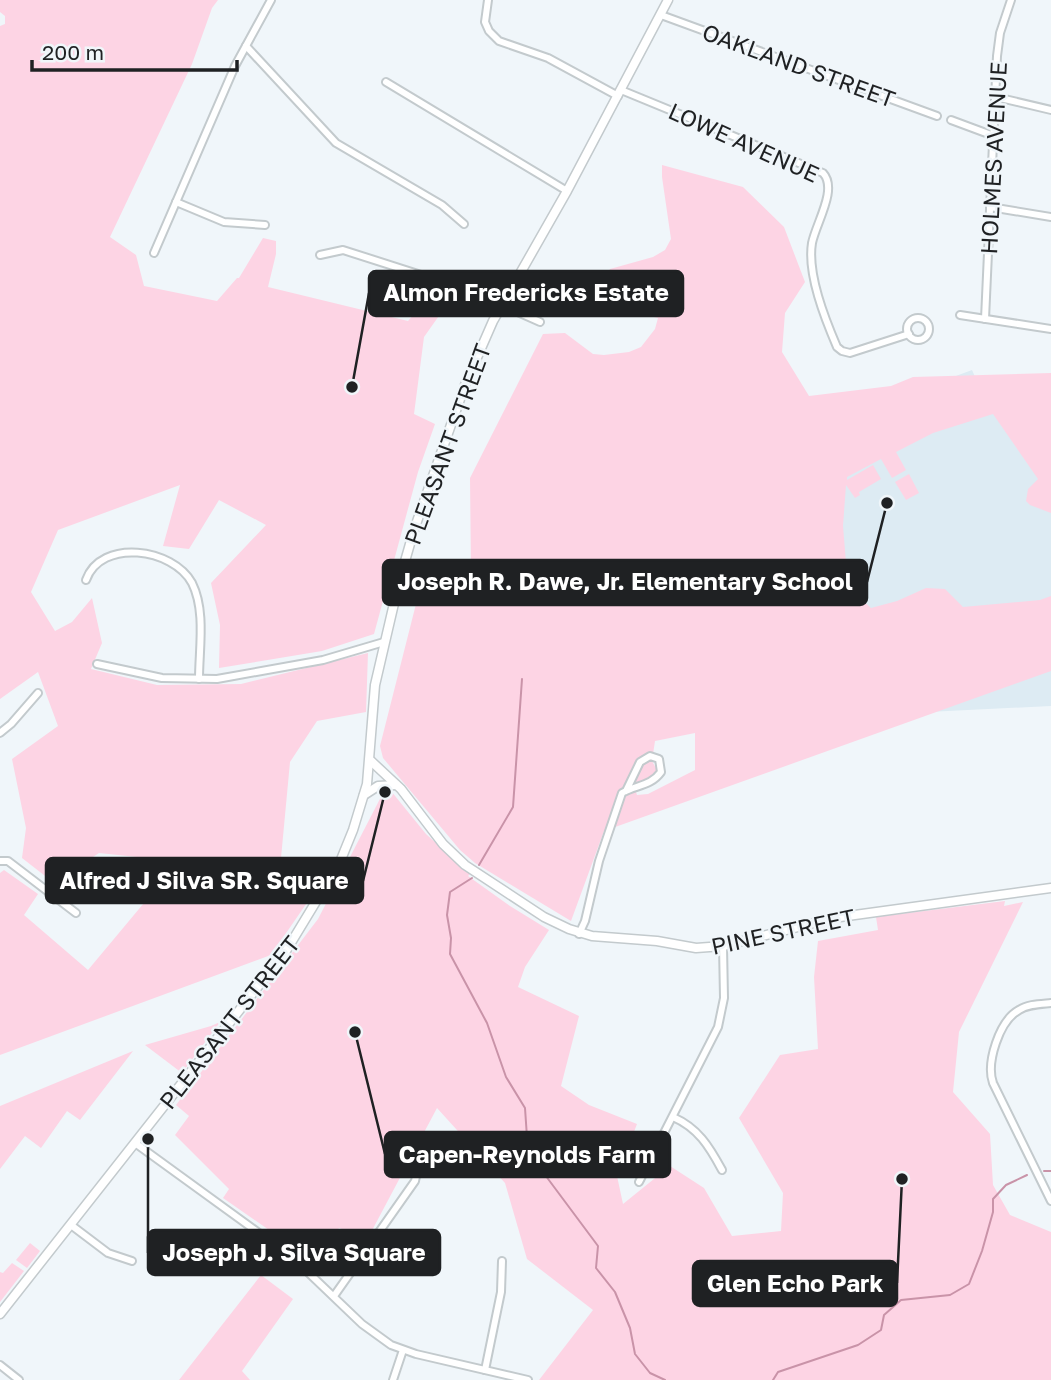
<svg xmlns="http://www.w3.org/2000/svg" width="1051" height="1380" font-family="'Golos Text',sans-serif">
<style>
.built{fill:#ddebf3}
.green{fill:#fdd4e4;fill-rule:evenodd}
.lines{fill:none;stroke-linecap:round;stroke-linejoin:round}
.stream{stroke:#c993a8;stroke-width:2}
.street-casing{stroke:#c3cacd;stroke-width:10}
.secondary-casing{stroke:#c3cacd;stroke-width:11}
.street{stroke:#fff;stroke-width:6}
.secondary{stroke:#fff;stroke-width:8}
.labels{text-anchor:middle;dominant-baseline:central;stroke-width:5;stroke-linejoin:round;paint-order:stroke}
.street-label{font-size:23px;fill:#1f2123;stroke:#f0f6fa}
.leader{fill:none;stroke:#1f2123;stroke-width:2.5}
.callout-dot{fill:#1f2123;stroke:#f0f6fa;stroke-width:2.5}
.callout{fill:#1f2123;stroke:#1f2123;stroke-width:2.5}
.callout-label{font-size:24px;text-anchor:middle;font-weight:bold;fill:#fff}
</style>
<rect width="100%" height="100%" fill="#f0f6fa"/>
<path class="built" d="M 972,370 L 976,379 L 1051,385 L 1051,706 L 642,726 L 741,456 Z"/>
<g class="green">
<path d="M 0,0 L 218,0 L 212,8 L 192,64 L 110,237 L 136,255 L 144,286 L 217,301 L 237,278 L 239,278 L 263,238 L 276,241 L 276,254 L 268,287 L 408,321 L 435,290 L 453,296 L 424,337 L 414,414 L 435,424 L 418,472 L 374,634 L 322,651 L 219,668 L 220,625 L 211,583 L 266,525 L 219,500 L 189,549 L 163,546 L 180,485 L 58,530 L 31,592 L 55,631 L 72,622 L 92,598 L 102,643 L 91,669 L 157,685 L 241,684 L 368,653 L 366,712 L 317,721 L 290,762 L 281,858 L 324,878 L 271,955 L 0,1055 L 0,873 L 4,870 L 38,894 L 24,915 L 88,970 L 164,879 L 137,857 L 99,853 L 69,873 L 49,879 L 22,858 L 26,828 L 12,759 L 58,726 L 38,672 L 0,699 L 0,26 L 5,24 L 5,16 L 0,12 Z"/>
<path d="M 662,165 L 743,187 L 784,227 L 805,282 L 785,313 L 782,352 L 809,396 L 891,386 L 913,377 L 1051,373 L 1051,513 L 1030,505 L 1026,501 L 1028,489 L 1038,479 L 993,414 L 933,433 L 896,452 L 906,470 L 892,478 L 881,459 L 847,477 L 847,480 L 873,465 L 881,479 L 859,492 L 860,495 L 855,498 L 846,485 L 843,526 L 848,587 L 871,608 L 897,601 L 926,588 L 945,589 L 963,607 L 1040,600 L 1051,596 L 1051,671 L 604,831 L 571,921 L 475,863 L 460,850 L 383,758 L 380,746 L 416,604 L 459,591 L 471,570 L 470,478 L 543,334 L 565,333 L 593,354 L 604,355 L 629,352 L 641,347 L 655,329 L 658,318 C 624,309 618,313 604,279 L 610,269 L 653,257 L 665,250 L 671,239 L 662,177 ZM 695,733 L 695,770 L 648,794 L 637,795 L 635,789 L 658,772 L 652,761 L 655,741 Z"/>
<path d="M 909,474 L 919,493 L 906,500 L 895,482 Z"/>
<path d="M 391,791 L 426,834 L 470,874 L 468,876 L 510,906 L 549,930 L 525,967 L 518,987 L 579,1016 L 561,1086 L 589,1105 L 637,1124 L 617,1176 L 623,1204 L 670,1166 L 704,1188 L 732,1236 L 781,1231 L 783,1193 L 739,1118 L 780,1055 L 818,1049 L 814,977 L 818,941 L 878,930 L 876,917 L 1005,901 L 1004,906 L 1023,902 L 959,1032 L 953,1092 L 990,1134 L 993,1185 L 1010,1215 L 1051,1232 L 1051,1380 L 539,1380 L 593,1310 L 527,1259 L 505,1183 L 437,1108 L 368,1238 L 339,1228 L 315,1262 L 223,1198 L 229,1189 L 175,1135 L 189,1116 L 176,1105 L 318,919 L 383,793 Z"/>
<path d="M 220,1022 L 182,1073 L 145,1045 L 211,1026 Z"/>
<path d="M 133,1051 L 80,1120 L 67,1111 L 41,1148 L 25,1136 L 0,1169 L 0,1106 Z"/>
<path d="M 30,1243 L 40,1251 L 27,1268 L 16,1260 Z"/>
<path d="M 12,1263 L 24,1271 L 0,1302 L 0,1272 L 3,1273 Z"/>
<path d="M 261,1275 L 293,1299 L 242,1371 L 250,1380 L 179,1380 Z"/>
</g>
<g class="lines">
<g class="stream">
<path d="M 479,865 L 513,807 L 522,679"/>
<path d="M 472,878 L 450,892 L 447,915 L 451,938 L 450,954 L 487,1023 L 506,1077 L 525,1108 L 528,1152 L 598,1246 L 596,1268 L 615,1292 L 630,1328 L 635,1354 L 650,1373 L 665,1380"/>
<path d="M 1044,1171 L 1051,1171"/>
<path d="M 773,1380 L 778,1372 L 858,1345 L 881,1330 L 884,1315 L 901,1300 L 950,1295 L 969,1284 L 982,1251 L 993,1212 L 993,1199 L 1006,1185 L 1027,1175"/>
</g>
<g class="street-casing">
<g id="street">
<path d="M 488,0 L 485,22 L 489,31 L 499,41 L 548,58 L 618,96"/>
<path d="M 661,15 L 937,116"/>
<path d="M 246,46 L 336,143 L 442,205 L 464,224"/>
<path d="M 386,82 L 567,191"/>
<path d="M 621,90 L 823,173 C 838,189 816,223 812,243 C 807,274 825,319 837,347 L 842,351 L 850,353 L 909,334"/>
<path d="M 996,97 L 1051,110"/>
<path d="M 951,120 L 994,136"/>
<path d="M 176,202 L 224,222 L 265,225"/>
<path d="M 990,207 L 1051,217"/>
<path d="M 154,253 L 235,66 L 271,0"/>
<path d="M 320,255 L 343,250 L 468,290 L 540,322"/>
<path d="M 960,315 L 1051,329"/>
<circle cx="918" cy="329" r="11"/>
<path d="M 985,319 L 997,56 L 1000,33 L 1011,0"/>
<path d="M 86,580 C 101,538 173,548 192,583 C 206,611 199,649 199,679"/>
<path d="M 97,664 L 162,678 L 217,679 L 323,660 L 384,642"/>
<path d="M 0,733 L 11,724 L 38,693"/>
<path d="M 0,861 L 8,861 L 76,913"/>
<path d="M 579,934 L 585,921 L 599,861 L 622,793 C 636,785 651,786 661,772 L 659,759 L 650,756 L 640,762 L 626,791"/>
<path d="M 1051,1003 C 1040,1004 1028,1004 1019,1010 C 999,1021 986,1063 993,1083 L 1051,1201"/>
<path d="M 673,1117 C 698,1128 709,1146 722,1170"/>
<path d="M 135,1143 L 292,1257 L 362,1324 L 391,1345 L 416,1354 L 528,1380"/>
<path d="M 639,1182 L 718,1027 L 724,998 L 723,946"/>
<path d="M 71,1225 L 108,1253 L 132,1261"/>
<path d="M 334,1296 L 415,1181 L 417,1172 L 416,1160"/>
<path d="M 0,1365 L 19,1380"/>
<path d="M 485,1370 L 501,1292 L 502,1261"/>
<path d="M 393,1380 L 403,1350"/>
</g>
</g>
<g class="secondary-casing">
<g id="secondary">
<path d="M 371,761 L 401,789 L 443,844 L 465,865 L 544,917 L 569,929 L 592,936 L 657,941 L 696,948 L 723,946 L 833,918 L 1051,888"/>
<path d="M 364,795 L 378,786 L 396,785"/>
<path d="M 0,1314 L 286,951 L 340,862 L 353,830 L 367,784 L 375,685 L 399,582 L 414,530 L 465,385 L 493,321 L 567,191 L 668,0"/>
</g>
</g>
<use href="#street" class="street"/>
<use href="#secondary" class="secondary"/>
</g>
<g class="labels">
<g class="street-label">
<text transform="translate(799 65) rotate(20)">OAKLAND STREET</text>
<text transform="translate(744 142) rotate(24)">LOWE AVENUE</text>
<text transform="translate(993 158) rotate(-87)">HOLMES AVENUE</text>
<text transform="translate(447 444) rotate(-70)">PLEASANT STREET</text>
<text transform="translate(783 931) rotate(-12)">PINE STREET</text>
<text transform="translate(229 1022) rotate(-52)">PLEASANT STREET</text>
</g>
</g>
<path class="leader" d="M352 387L369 293M887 503L867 582M385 792L363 881M355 1032L385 1154M148 1139L148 1253M902 1179L897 1283"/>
<g class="callout-dot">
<circle cx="352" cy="387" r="7"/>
<circle cx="887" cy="503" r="7"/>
<circle cx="385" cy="792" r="7"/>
<circle cx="355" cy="1032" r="7"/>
<circle cx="148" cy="1139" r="7"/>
<circle cx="902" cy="1179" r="7"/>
</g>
<g class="callout">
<rect x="369" y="271" width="314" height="45" rx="7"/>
<rect x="383" y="560" width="484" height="45" rx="7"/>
<rect x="46" y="858" width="317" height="45" rx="7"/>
<rect x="385" y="1132" width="285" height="45" rx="7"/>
<rect x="148" y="1230" width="292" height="45" rx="7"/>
<rect x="693" y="1261" width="204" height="45" rx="7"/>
</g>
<g class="callout-label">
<text x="526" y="301">Almon Fredericks Estate</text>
<text x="625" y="590">Joseph R. Dawe, Jr. Elementary School</text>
<text x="204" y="889">Alfred J Silva SR. Square</text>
<text x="527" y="1163">Capen-Reynolds Farm</text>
<text x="294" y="1261">Joseph J. Silva Square</text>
<text x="795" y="1292">Glen Echo Park</text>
</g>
<path d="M32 60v10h205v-10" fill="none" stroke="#1f2123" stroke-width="3.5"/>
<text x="42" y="60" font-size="21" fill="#1f2123" stroke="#f0f6fa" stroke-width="5" paint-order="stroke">200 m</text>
</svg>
